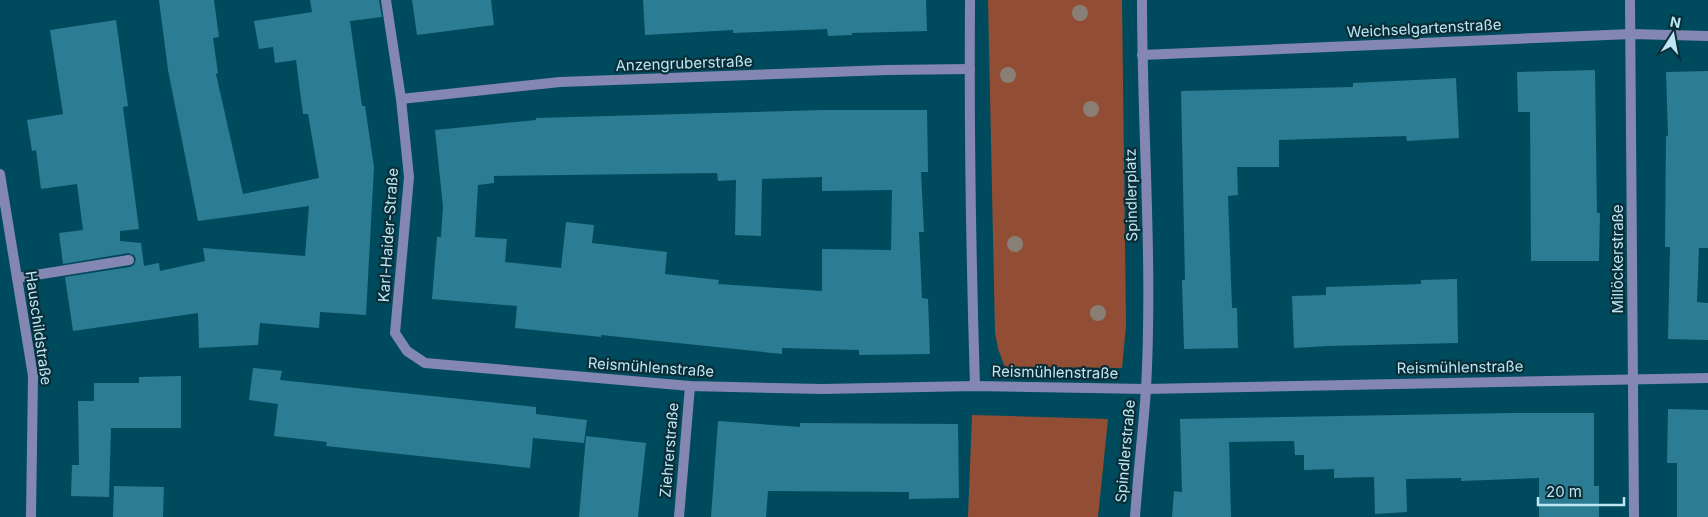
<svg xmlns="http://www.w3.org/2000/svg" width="1708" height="517" font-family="Inter,sans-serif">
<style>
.green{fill:#924e34}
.building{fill:#2c7c94;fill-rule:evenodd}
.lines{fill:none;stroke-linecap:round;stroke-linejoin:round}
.service{stroke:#8487b1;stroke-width:10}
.minor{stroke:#8487b1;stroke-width:10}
.tree{fill:#897f77}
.labels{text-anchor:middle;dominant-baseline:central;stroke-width:4.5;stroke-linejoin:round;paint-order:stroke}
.street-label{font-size:15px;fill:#bee5f2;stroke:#092e38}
</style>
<rect width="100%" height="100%" fill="#004a5d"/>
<g class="green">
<path d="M 988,0 L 1122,0 L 1126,326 L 1122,368 L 1005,367 L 998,349 L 995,332 Z"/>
<path d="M 972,415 L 1108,419 L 1098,517 L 968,517 Z"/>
</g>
<g class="building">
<path d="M 159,0 L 214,0 L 219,37 L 213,38 L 218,73 L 216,74 L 243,194 L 319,178 L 308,114 L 303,114 L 296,60 L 275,63 L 273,47 L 259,49 L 254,21 L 312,12 L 310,0 L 379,0 L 382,17 L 350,21 L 362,106 L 365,106 L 374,167 L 366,315 L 320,312 L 319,328 L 260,323 L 258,345 L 199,348 L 198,313 L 73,331 L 65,277 L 130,267 L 134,265 L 136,259 L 134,255 L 128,253 L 63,264 L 59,233 L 83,230 L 77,184 L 41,189 L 36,150 L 32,151 L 27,120 L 63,114 L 50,30 L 116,20 L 128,106 L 123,107 L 139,229 L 120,231 L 120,241 L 141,243 L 144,266 L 159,263 L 160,271 L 205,261 L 203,248 L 305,256 L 309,206 L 198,221 L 168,70 Z"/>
<path d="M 412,0 L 491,0 L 494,25 L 417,35 Z"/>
<path d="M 643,0 L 926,0 L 927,31 L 852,33 L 852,35 L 828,36 L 827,29 L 733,33 L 733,30 L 645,35 Z"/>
<path d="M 1595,70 L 1597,213 L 1600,213 L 1599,261 L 1531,261 L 1530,112 L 1518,112 L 1517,72 Z"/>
<path d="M 1708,71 L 1708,248 L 1699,248 L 1697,302 L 1708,303 L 1708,340 L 1668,339 L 1670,247 L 1665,247 L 1666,136 L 1668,136 L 1666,72 Z"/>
<path d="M 1456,78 L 1459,138 L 1407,141 L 1406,136 L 1279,140 L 1279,167 L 1237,167 L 1238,195 L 1228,196 L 1232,308 L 1237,308 L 1238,348 L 1184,349 L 1182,280 L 1185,280 L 1181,91 L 1353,87 L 1353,83 Z"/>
<path d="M 824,110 L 927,110 L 928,172 L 921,172 L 924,232 L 919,232 L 922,298 L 928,299 L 930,354 L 859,355 L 859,350 L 782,348 L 782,354 L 601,335 L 601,337 L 515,328 L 517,306 L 432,299 L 437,237 L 441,237 L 443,207 L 435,130 L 536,120 L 536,118 ZM 717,173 L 718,181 L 736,180 L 735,235 L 761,236 L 762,179 L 822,177 L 822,191 L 892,190 L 891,250 L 822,249 L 822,291 L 718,284 L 719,280 L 665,274 L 667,252 L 592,243 L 594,225 L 566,222 L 561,268 L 505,262 L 507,239 L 475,237 L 478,185 L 494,183 L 494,176 Z"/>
<path d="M 1457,279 L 1458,343 L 1328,346 L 1294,348 L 1292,296 L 1326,295 L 1326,287 L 1421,284 L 1421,280 Z"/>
<path d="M 253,368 L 282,371 L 280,380 L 536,407 L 536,414 L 587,420 L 584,443 L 533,438 L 530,468 L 326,446 L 327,442 L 274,436 L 278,404 L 249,400 Z"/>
<path d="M 181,376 L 181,428 L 111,428 L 109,497 L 71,496 L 72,465 L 79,465 L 78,401 L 94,401 L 94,383 L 139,383 L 139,377 Z"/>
<path d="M 1668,409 L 1708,410 L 1708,517 L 1677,517 L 1677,463 L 1667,463 Z"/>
<path d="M 1512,413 L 1594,413 L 1594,486 L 1599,486 L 1599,517 L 1539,517 L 1539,478 L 1461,481 L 1461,478 L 1406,479 L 1407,512 L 1375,514 L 1374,477 L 1334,478 L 1334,469 L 1304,470 L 1304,455 L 1295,455 L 1294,441 L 1229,442 L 1231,517 L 1172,517 L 1174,491 L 1182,492 L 1180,419 Z"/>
<path d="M 718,421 L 800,427 L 800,423 L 958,424 L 959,498 L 909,499 L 909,492 L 768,491 L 766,517 L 711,517 Z"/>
<path d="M 586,436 L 646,443 L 638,517 L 579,517 Z"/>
<path d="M 114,486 L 164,487 L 163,517 L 113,517 Z"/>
</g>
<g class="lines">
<path class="service" d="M 17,278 L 129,260"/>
<g class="minor">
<path d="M 386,0 L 401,99 L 409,177 L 395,333 L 407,351 L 425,363 L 690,386 L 822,389 L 975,386 L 1146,389 L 1708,378"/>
<path d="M 970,0 C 969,129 971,257 975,386"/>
<path d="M 1630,0 L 1634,517"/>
<path d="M 1142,55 L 1631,34 L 1708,36"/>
<path d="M 401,99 L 560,82 L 887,70 L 970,69"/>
<path d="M 0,174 L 33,376 L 31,517"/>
<path d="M 679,517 L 690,386"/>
<path d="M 1135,517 C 1138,474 1143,432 1146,389 C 1153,259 1142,130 1142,0"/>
</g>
</g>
<g class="tree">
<circle cx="1080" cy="13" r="8"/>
<circle cx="1008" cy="75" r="8"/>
<circle cx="1091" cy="109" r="8"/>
<circle cx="1015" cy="244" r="8"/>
<circle cx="1098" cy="313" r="8"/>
</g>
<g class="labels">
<g class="street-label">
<text transform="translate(1424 28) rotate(-3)">Weichselgartenstraße</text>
<text transform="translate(684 63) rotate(-2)">Anzengruberstraße</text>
<text transform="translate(1131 195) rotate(-91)">Spindlerplatz</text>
<text transform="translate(388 235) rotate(-86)">Karl-Haider-Straße</text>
<text transform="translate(1617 259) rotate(-90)">Millöckerstraße</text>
<text transform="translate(39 328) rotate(82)">Hauschildstraße</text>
<text transform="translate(651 367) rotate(4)">Reismühlenstraße</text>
<text transform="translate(1460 367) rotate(-1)">Reismühlenstraße</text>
<text transform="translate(1055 372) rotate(1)">Reismühlenstraße</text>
<text transform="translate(669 450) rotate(-85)">Ziehrerstraße</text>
<text transform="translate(1125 451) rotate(-85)">Spindlerstraße</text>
</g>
</g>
<g transform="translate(1673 35) rotate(11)" stroke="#092e38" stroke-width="4" paint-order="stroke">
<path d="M0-4L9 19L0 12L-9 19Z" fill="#bee5f2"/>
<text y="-8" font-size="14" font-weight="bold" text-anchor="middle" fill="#bee5f2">N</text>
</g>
<path d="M1538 497v8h86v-8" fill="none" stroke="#bee5f2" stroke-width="2.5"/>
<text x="1546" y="497" font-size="15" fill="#bee5f2" stroke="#092e38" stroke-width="4" paint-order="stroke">20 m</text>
</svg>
